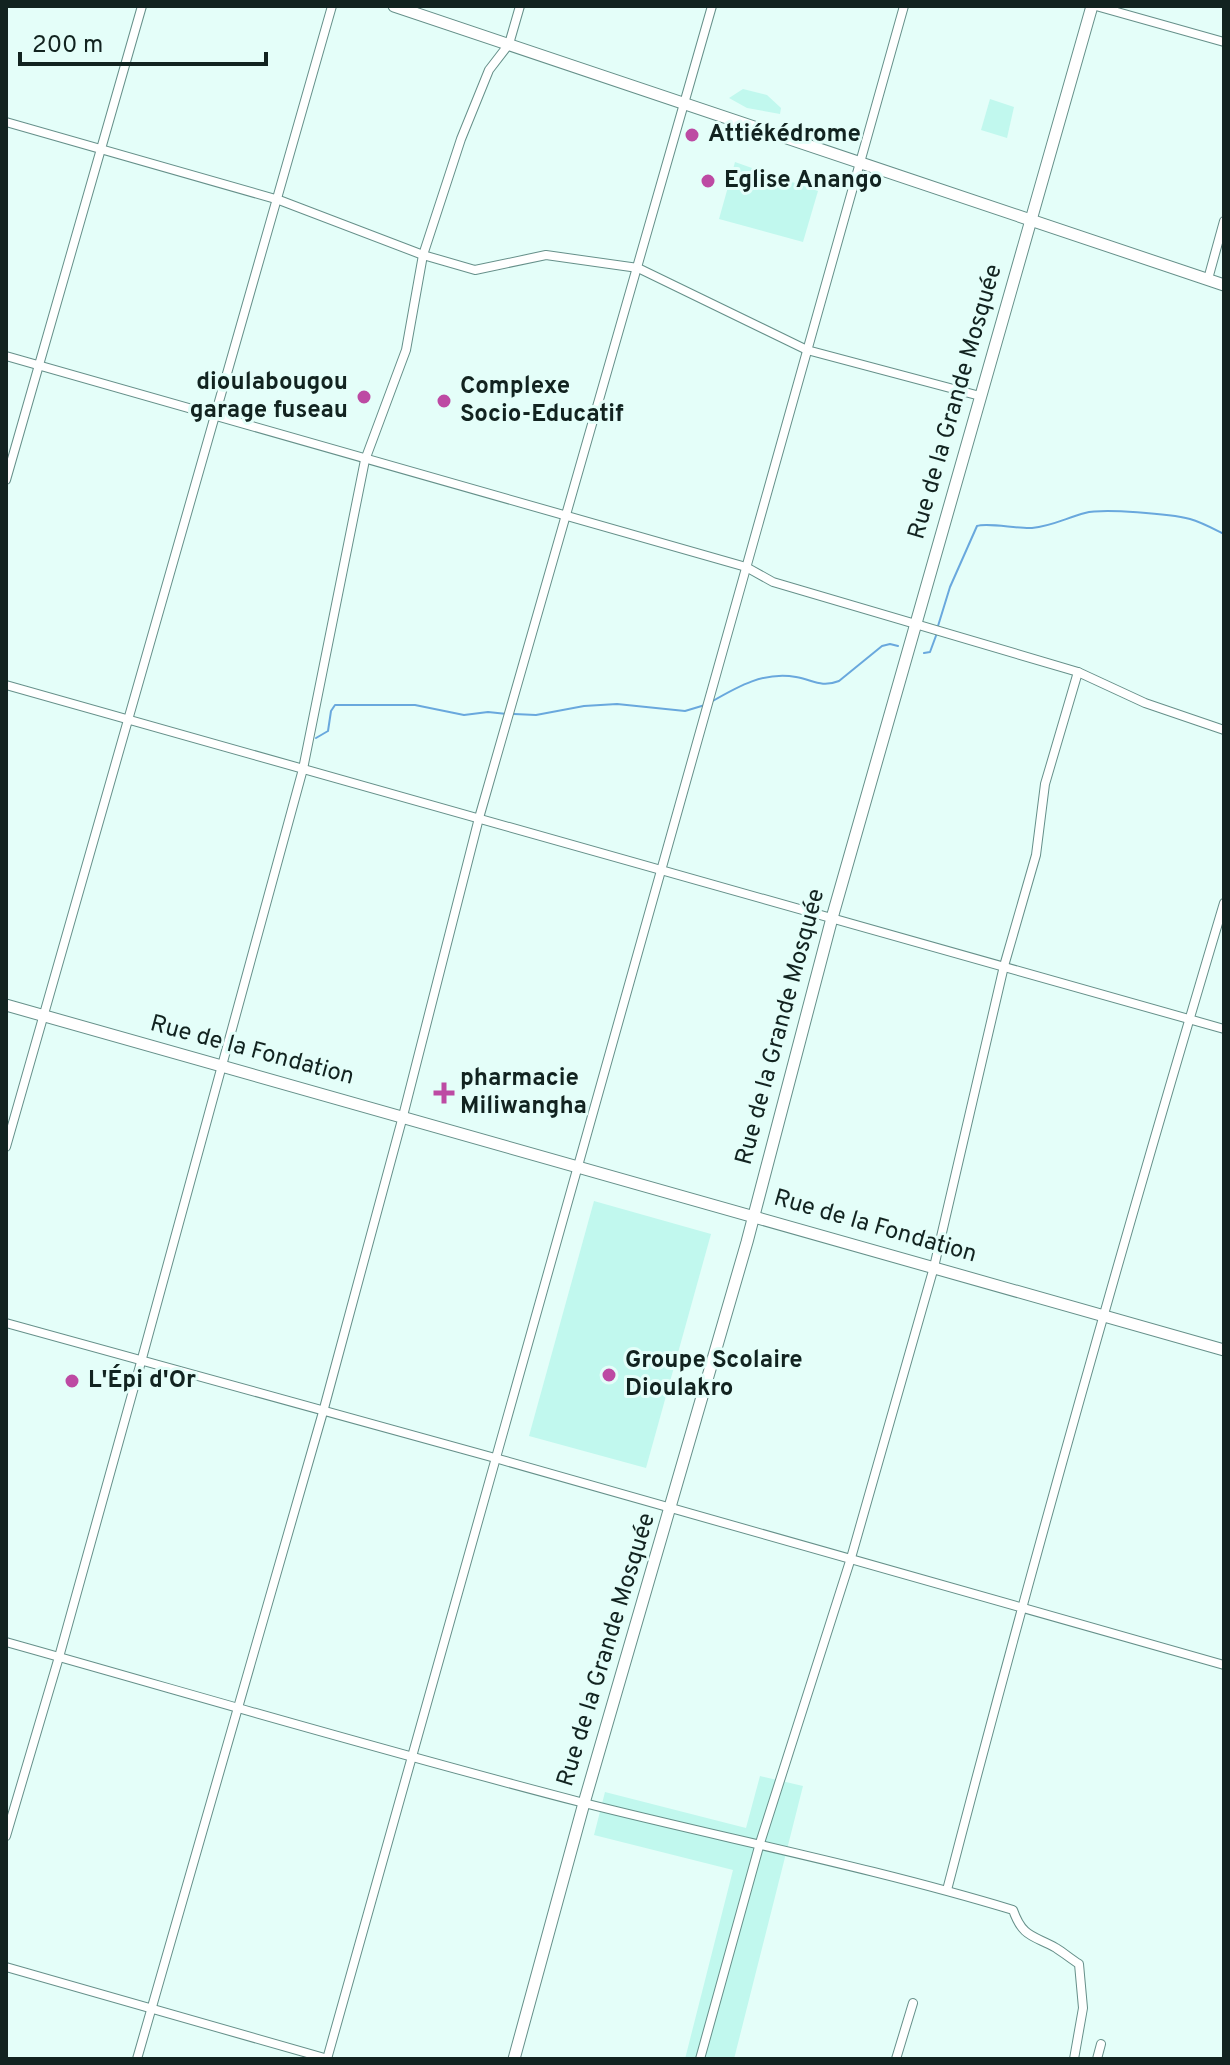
<svg xmlns="http://www.w3.org/2000/svg" width="1230" height="2065" font-family="Overpass,sans-serif">
<style>
.built{fill:#c1f8ee}
.lines{fill:none;stroke-linecap:round;stroke-linejoin:round}
.stream{stroke:#69a8dd;stroke-width:2}
.street-casing{stroke:#66908a;stroke-width:10}
.secondary-casing{stroke:#66908a;stroke-width:13}
.street{stroke:#fff;stroke-width:8}
.secondary{stroke:#fff;stroke-width:11}
.poi-dot{fill:#bd4aa3;stroke:#e4fef9;stroke-width:3}
.labels{text-anchor:middle;dominant-baseline:central;stroke-width:6;stroke-linejoin:round;paint-order:stroke}
.poi-label{font-size:24px;font-weight:bold;fill:#122320;stroke:#e4fef9;text-anchor:start}
.street-label{font-size:24px;fill:#122320;stroke:#e4fef9}
</style>
<rect width="100%" height="100%" fill="#e4fef9"/>
<g class="built">
<path d="M 743,89 L 767,95 L 781,108 L 780,114 L 747,108 L 729,98 Z"/>
<path d="M 990,99 L 1014,107 L 1007,138 L 981,130 Z"/>
<path d="M 735,162 L 818,191 L 803,242 L 719,219 Z"/>
<path d="M 594,1201 L 711,1234 L 646,1468 L 529,1436 Z"/>
<path d="M 760,1776 L 803,1786 L 734,2059 L 685,2059 L 733,1870 L 594,1835 L 605,1792 L 746,1828 Z"/>
</g>
<g class="lines">
<g class="stream">
<path d="M 938,626 L 950,587 L 977,526 C 987,522 1017,529 1032,528 C 1052,526 1066,518 1085,513 C 1103,508 1171,514 1190,519 C 1201,522 1214,529 1224,534"/>
<path d="M 924,653 L 930,652 L 937,633"/>
<path d="M 711,702 C 737,687 764,671 796,677 C 813,680 821,688 839,681 L 882,646 L 890,644 L 898,646"/>
<path d="M 514,714 L 536,715 L 584,706 L 617,704 L 685,711 L 705,705"/>
<path d="M 316,738 L 328,731 L 331,711 L 335,705 L 415,705 L 464,715 L 488,712 L 507,714"/>
</g>
<g class="street-casing">
<g id="street">
<path d="M 1096,6 L 1224,42"/>
<path d="M 6,122 L 279,200 L 423,255 L 475,270 L 546,255 L 638,268 L 807,350 L 980,396"/>
<path d="M 1208,279 L 1224,221"/>
<path d="M 6,356 L 746,567 L 773,582 L 1078,672 L 1145,703 L 1224,730"/>
<path d="M 6,480 L 142,6"/>
<path d="M 6,685 L 1224,1029"/>
<path d="M 6,1147 L 332,6"/>
<path d="M 6,1323 L 495,1458 L 1224,1665"/>
<path d="M 6,1642 C 198,1696 390,1753 584,1803 C 727,1839 871,1867 1013,1910 C 1023,1938 1033,1935 1056,1948 C 1064,1953 1071,1959 1079,1964 L 1083,2008 L 1074,2059"/>
<path d="M 6,1836 L 59,1657 L 141,1362 L 303,769 L 365,460 L 406,350 L 423,255 L 461,139 L 489,70 L 509,44 L 520,6"/>
<path d="M 947,1890 C 1033,1559 1126,1231 1224,903"/>
<path d="M 6,1967 L 328,2059"/>
<path d="M 137,2059 L 323,1412 L 403,1116 L 479,818 L 712,6"/>
<path d="M 327,2059 L 904,6"/>
<path d="M 700,2059 L 760,1843 L 851,1558 L 934,1267 L 1004,966 L 1036,855 L 1045,784 L 1078,672"/>
<path d="M 896,2059 L 913,2003"/>
<path d="M 1097,2059 L 1101,2044"/>
</g>
</g>
<g class="secondary-casing">
<g id="secondary">
<path d="M 394,6 L 1224,285"/>
<path d="M 6,1005 L 1224,1350"/>
<path d="M 514,2059 L 584,1803 L 747,1242 L 832,918 L 1092,6"/>
</g>
</g>
<use href="#street" class="street"/>
<use href="#secondary" class="secondary"/>
</g>
<g class="poi-dot">
<circle cx="692" cy="135" r="8"/>
<circle cx="708" cy="181" r="8"/>
<circle cx="364" cy="397" r="8"/>
<circle cx="444" cy="401" r="8"/>
<path d="M440 1081h8v8h8v8h-8v8h-8v-8h-8v-8h8z"/>
<circle cx="609" cy="1375" r="8"/>
<circle cx="72" cy="1381" r="8"/>
</g>
<g class="labels">
<g class="poi-label">
<text x="708" y="135">Attiékédrome</text>
<text x="724" y="181">Eglise Anango</text>
<text x="348" y="383" text-anchor="end">dioulabougou<tspan x="348" dy="28">garage fuseau</tspan></text>
<text x="460" y="387">Complexe<tspan x="460" dy="28">Socio-Educatif</tspan></text>
<text x="460" y="1079">pharmacie<tspan x="460" dy="28">Miliwangha</tspan></text>
<text x="625" y="1361">Groupe Scolaire<tspan x="625" dy="28">Dioulakro</tspan></text>
<text x="88" y="1381">L'Épi d'Or</text>
</g>
<g class="street-label">
<text transform="translate(956 402) rotate(-74)">Rue de la Grande Mosquée</text>
<text transform="translate(781 1027) rotate(-75)">Rue de la Grande Mosquée</text>
<text transform="translate(252 1051) rotate(15)">Rue de la Fondation</text>
<text transform="translate(875 1227) rotate(16)">Rue de la Fondation</text>
<text transform="translate(607 1650) rotate(-73)">Rue de la Grande Mosquée</text>
</g>
</g>
<rect width="1230" height="2065" fill="none" stroke="#122320" stroke-width="16"/>
<path d="M20 52v12h246v-12" fill="none" stroke="#122320" stroke-width="4"/>
<text x="32" y="52" font-size="24" fill="#122320" stroke="#e4fef9" stroke-width="6" paint-order="stroke">200 m</text>
</svg>
